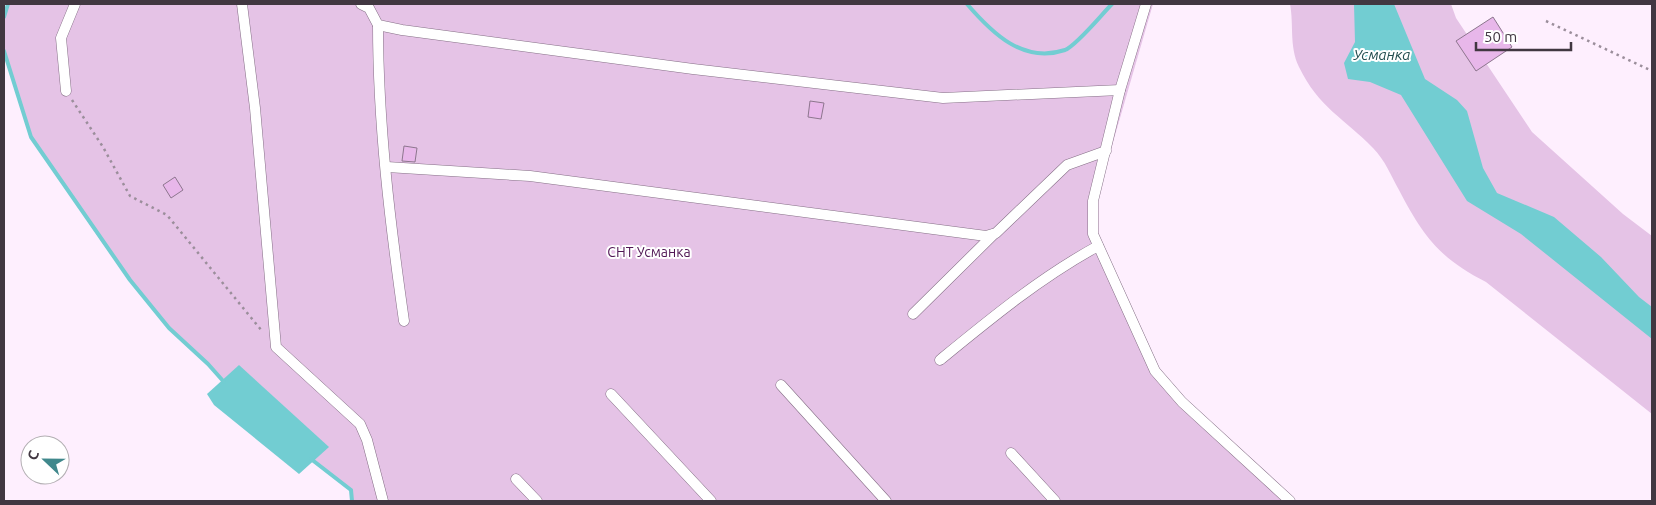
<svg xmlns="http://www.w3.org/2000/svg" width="1656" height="505" font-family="Ubuntu,sans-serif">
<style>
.green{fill:#e5c3e6}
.water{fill:#72cdd2}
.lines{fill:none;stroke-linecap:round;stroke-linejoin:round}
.stream{stroke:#72cdd2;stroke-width:4}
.building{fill:#e8b7ea;stroke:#8d768e}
.street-casing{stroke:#856f86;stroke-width:11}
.path{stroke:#9b8e9b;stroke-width:2.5;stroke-dasharray:2.5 4;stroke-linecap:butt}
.street{stroke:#fff;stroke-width:10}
.labels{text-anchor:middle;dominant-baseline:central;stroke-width:4;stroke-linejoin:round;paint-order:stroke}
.park-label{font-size:14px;fill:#501654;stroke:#fff}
.water-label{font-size:15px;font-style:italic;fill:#234e50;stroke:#fff}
</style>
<rect width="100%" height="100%" fill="#feeffe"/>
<g class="green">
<path d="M 8,4 L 1153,4 L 1096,201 L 1097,234 L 1158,368 L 1184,399 L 1294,501 L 352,501 L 351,490 L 289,442 L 169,328 L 103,244 L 31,137 L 4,51 L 4,17 Z"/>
<path d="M 1290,4 L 1451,4 L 1456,18 L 1532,132 L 1623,214 L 1652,236 L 1652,414 L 1486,282 C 1439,258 1423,236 1399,190 C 1391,176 1385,160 1373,148 C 1344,118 1319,108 1299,67 C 1289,46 1294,25 1290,4 Z"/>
</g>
<g class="water">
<path d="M 1354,4 L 1394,4 L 1425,79 L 1457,100 L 1467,111 L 1483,168 L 1497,193 L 1554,217 L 1601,257 L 1639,297 L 1652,307 L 1652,339 L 1521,234 L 1467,201 L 1401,95 L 1370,82 L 1348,79 L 1344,63 L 1355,42 Z"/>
<path d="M 239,365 L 329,447 L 299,474 L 214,405 L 207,394 Z"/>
</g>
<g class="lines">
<g class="stream">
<path d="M 967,4 C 992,33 1023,64 1065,50 C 1077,45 1102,14 1112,4"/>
<path d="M 4,17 L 8,4"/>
<path d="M 4,51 L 31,137 L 130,280 L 169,328 L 208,364 L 224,382"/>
<path d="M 311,459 L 351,490 L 352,501"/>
</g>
</g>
<g class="building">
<path d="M 1493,17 L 1512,47 L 1476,71 L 1456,41 Z"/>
<path d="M 810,101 L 824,103 L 821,119 L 808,117 Z"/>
<path d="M 404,146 L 417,148 L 415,162 L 402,161 Z"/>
<path d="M 175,177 L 183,190 L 171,198 L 163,185 Z"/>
</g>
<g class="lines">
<g class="street-casing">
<g id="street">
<path d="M 242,4 L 255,108 L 276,347 L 360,424 L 367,440 L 383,501"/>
<path d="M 361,4 L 369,8 L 378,25 L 402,30 L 693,69 L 943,98 L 1120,90"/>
<path d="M 1146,4 L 1120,90 L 1093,201 L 1093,234 L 1155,371 L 1182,402 L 1290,501"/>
<path d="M 378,25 C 378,124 390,223 404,321"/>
<path d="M 66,91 L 61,38 L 75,4"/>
<path d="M 387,167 L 530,176 L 986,236 L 996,233 L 1067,165 L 1106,151"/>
<path d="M 913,314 L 994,234"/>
<path d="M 940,360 C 990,319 1041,277 1098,246"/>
<path d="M 781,385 L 886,501"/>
<path d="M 611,394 L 711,501"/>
<path d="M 1011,453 L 1055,501"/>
<path d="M 516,479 L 537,501"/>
</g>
</g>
<g class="path">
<path d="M 1546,21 L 1652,71"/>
<path d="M 72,100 L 103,147 L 130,196 L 167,215 L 262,331"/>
</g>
<use href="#street" class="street"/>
</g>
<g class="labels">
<g class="park-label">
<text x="649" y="252">СНТ Усманка</text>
</g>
<g class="water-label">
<text x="1382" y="54">Усманка</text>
</g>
</g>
<rect width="1656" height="505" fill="none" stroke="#413741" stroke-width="10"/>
<g transform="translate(45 460) rotate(292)"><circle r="24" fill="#ffffff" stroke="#b3afb3"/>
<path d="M0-4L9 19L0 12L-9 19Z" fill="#40888c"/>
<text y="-8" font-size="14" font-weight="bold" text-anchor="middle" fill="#413741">С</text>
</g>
<path d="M1476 42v8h95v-8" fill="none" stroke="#413741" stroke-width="2.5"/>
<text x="1484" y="42" font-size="15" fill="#413741" stroke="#ffffff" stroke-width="4" paint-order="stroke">50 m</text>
</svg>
